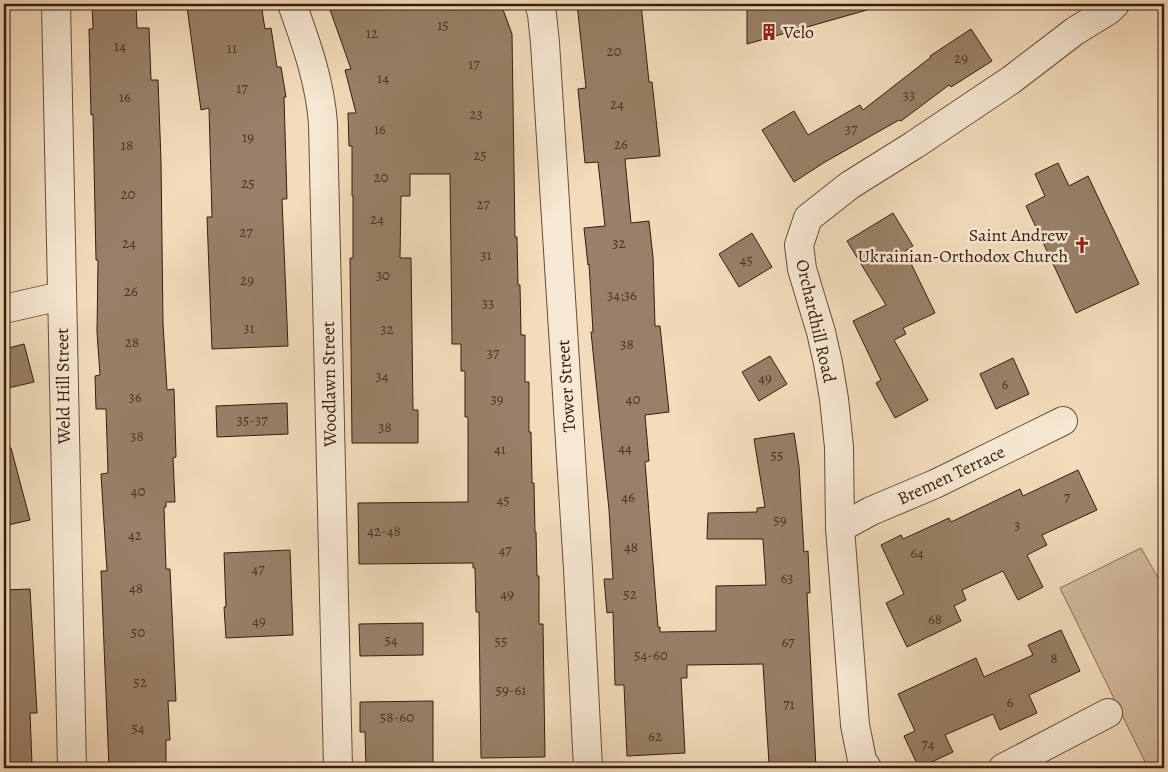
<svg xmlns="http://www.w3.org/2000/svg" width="1168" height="772" font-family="Alegreya,serif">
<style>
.green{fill:#d3bb9e;stroke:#866c56}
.building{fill:#998068;stroke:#381c0f}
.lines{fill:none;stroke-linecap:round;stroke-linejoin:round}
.minor-casing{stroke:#674c3a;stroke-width:30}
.minor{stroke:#f7e8d3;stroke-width:28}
.labels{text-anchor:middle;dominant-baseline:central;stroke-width:5;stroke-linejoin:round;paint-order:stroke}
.number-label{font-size:15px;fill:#503525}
.poi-label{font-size:18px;fill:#381c0f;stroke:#f7e8d3;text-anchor:start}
.street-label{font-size:18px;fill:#381c0f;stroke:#f7e8d3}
</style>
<rect width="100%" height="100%" fill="#f3dcbb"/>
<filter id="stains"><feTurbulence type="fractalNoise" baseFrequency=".004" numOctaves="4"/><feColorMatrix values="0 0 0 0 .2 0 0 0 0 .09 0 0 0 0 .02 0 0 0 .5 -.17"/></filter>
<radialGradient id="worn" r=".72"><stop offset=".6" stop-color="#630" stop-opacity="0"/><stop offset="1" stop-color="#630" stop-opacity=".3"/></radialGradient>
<path class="green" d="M 1141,548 L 1164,588 L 1164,768 L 1148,768 L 1060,588 Z"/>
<g class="building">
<path d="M 92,4 L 136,4 L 137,28 L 149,28 L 151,80 L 158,80 L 161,161 L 163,324 L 167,390 L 174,389 L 176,457 L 173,458 L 175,502 L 166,502 L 166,507 L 164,507 L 166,569 L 170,569 L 176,701 L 168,701 L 170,740 L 166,740 L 166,768 L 109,768 L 101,571 L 107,571 L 101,474 L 108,473 L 106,409 L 96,409 L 95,376 L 100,375 L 97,332 L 98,260 L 96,260 L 93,114 L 91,115 L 89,29 L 93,29 Z"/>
<path d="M 208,4 L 261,4 L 265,29 L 271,28 L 277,67 L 281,67 L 286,97 L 284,97 L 287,199 L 282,199 L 288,346 L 212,349 L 207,217 L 212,217 L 209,108 L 201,110 L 187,7 Z"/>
<path d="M 328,4 L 501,4 L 512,34 L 515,237 L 517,237 L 518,285 L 520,285 L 521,335 L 525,335 L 525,382 L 529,382 L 529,432 L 531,432 L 532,483 L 534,483 L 535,532 L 536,532 L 537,576 L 539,576 L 539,624 L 543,624 L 545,757 L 481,758 L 479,612 L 476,612 L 475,568 L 473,568 L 473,563 L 359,564 L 358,503 L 468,502 L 468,417 L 465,417 L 465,371 L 461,371 L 461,344 L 452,344 L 450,174 L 410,174 L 410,196 L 401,196 L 400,258 L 411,258 L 413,410 L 418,410 L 418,443 L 352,443 L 350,258 L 353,258 L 353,196 L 352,196 L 352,146 L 349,146 L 348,113 L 356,113 L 345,70 L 351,69 Z"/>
<path d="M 577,4 L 641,4 L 649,82 L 652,82 L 660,156 L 625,159 L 631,223 L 649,221 L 653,257 L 655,326 L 660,326 L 669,412 L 645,415 L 649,461 L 645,462 L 658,627 L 660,627 L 660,632 L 716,631 L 716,586 L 766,585 L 763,539 L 707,539 L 708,513 L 757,512 L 757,508 L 765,507 L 754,439 L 794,433 L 799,466 L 804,552 L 808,551 L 810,593 L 807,593 L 816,768 L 779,768 L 779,764 L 769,764 L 763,664 L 687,665 L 687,678 L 681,678 L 685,753 L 627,756 L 624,685 L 615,685 L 613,612 L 607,613 L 604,579 L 613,579 L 609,510 L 591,332 L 593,332 L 589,264 L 588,265 L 584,228 L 605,226 L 598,162 L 585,163 L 578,89 L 586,88 Z"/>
<path d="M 747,4 L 866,4 L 867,10 L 747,44 Z"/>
<path d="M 971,29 L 992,61 L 951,87 L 949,85 L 901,121 L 899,120 L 825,162 L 794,182 L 762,130 L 794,111 L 808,135 L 860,105 L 863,110 L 931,57 L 930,56 Z"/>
<path d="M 1058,163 L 1069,186 L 1088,176 L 1139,284 L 1076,313 L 1026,206 L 1045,196 L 1035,174 Z"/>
<path d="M 893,213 L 913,246 L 905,251 L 935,313 L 903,328 L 906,334 L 894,340 L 928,400 L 895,418 L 876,383 L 881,380 L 853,321 L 886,305 L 847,241 Z"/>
<path d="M 752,233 L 772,267 L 739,287 L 719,254 Z"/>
<path d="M 24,344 L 34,382 L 4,389 L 4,349 Z"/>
<path d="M 770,356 L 787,384 L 759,401 L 742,372 Z"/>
<path d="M 1013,358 L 1029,394 L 996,409 L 980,374 Z"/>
<path d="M 287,403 L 288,434 L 217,437 L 216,406 Z"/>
<path d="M 11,448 L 30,520 L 4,526 L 4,449 Z"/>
<path d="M 1078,470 L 1097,510 L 1042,535 L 1047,545 L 1027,555 L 1043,587 L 1018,600 L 1003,571 L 962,590 L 966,600 L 954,606 L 961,621 L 907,647 L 886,603 L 904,594 L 881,545 L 901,535 L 903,539 L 949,518 L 951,522 L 1020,489 L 1023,496 Z"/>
<path d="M 290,550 L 293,635 L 226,638 L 224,607 L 226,607 L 224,553 Z"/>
<path d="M 30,589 L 37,713 L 30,713 L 32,764 L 4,765 L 4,590 Z"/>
<path d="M 423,623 L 423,655 L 360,656 L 359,624 Z"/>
<path d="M 1061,630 L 1080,671 L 1029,695 L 1037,713 L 1000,730 L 993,714 L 945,735 L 953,752 L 919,768 L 904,736 L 915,731 L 898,694 L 976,658 L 984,677 L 1033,655 L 1028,645 Z"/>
<path d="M 433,701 L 433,768 L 366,768 L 365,732 L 360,732 L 360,702 Z"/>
</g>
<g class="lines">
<g class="minor-casing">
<g id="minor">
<path d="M 56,4 L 72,768"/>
<path d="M 292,4 C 306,43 320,81 323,124 L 338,768"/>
<path d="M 539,4 L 542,14 L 545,43 L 578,569 L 588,768"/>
<path d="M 4,309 L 61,296"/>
<path d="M 840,528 L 871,511 L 935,484 L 1063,421"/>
<path d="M 867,768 L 862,760 L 855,725 L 840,528 L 839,447 L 834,399 L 828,363 L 821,332 L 802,269 L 799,245 L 808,218 L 850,185 L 914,145 L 1011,80 L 1075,31 L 1109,10 L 1115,4"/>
<path d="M 1003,768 L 1108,713"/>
</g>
</g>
<use href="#minor" class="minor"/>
</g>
<defs>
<g id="building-bare" transform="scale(1.35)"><path d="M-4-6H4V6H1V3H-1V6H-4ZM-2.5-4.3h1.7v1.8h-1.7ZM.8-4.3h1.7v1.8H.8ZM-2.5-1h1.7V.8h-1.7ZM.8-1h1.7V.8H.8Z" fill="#8f2418" stroke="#f7e8d3" stroke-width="2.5" paint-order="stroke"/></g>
<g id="church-bare" transform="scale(1.35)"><path d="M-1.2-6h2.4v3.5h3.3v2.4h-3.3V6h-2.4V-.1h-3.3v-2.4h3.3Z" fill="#8f2418" stroke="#f7e8d3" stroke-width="2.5" paint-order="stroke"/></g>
</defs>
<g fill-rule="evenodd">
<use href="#building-bare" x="769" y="32"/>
<use href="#church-bare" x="1082" y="245"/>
</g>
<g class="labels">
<g class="number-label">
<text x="443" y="25">15</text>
<text x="372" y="33">12</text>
<text x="120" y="46">14</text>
<text x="232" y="48">11</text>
<text x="614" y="51">20</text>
<text x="961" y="58">29</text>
<text x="474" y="64">17</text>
<text x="383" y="78">14</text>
<text x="242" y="88">17</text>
<text x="909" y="95">33</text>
<text x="125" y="97">16</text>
<text x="617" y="104">24</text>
<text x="476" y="114">23</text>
<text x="380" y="129">16</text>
<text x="851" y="129">37</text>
<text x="248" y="137">19</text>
<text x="621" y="144">26</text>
<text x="127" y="145">18</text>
<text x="480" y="155">25</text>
<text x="381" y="177">20</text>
<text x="248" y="183">25</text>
<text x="128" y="194">20</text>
<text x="483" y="204">27</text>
<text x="377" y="219">24</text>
<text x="246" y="232">27</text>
<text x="129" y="243">24</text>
<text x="619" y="243">32</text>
<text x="486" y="255">31</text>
<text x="746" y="260">45</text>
<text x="383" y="275">30</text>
<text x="247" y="280">29</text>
<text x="131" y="291">26</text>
<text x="622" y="295">34;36</text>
<text x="488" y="303">33</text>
<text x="249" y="328">31</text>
<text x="387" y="329">32</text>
<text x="132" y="342">28</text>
<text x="627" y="344">38</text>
<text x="493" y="353">37</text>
<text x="382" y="376">34</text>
<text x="765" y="378">49</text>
<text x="1005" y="384">6</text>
<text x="135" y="397">36</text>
<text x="497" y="399">39</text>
<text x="633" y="399">40</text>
<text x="252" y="420">35-37</text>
<text x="385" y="427">38</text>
<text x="137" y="436">38</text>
<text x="625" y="448">44</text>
<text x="500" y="449">41</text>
<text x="777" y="455">55</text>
<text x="138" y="491">40</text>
<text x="628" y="497">46</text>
<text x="1067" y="497">7</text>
<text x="503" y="500">45</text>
<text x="780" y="520">59</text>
<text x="1017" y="525">3</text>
<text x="384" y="531">42-48</text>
<text x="135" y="535">42</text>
<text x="631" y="547">48</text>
<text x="505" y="550">47</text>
<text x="917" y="553">64</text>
<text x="258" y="569">47</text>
<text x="787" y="578">63</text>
<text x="136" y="588">48</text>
<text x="507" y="594">49</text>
<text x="630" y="594">52</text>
<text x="935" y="619">68</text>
<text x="259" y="621">49</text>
<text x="138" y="632">50</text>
<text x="391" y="640">54</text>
<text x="501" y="641">55</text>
<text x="788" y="642">67</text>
<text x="651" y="655">54-60</text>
<text x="1054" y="658">8</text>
<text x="140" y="682">52</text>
<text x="511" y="690">59-61</text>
<text x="1010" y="702">6</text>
<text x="789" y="704">71</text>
<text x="397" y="717">58-60</text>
<text x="138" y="728">54</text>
<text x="655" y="736">62</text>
<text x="928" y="744">74</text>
</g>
<g class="poi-label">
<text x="783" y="32">Velo</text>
<text x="1068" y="235" text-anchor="end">Saint Andrew<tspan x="1068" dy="21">Ukrainian-Orthodox Church</tspan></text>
</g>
<g class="street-label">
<text transform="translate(816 321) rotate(77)">Orchardhill Road</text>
<text transform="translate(329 384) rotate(-91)">Woodlawn Street</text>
<text transform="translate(63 386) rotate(-91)">Weld Hill Street</text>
<text transform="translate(566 386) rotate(-94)">Tower Street</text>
<text transform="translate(951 475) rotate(-25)">Bremen Terrace</text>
</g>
</g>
<rect width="1168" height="772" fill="none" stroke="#f3dcbb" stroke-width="20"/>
<rect x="5" y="5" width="1158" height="762" fill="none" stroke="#381c0f" stroke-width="2.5"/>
<rect x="10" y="10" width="1148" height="752" fill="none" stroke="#381c0f"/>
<rect width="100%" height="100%" filter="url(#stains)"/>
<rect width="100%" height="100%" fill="url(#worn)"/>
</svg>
